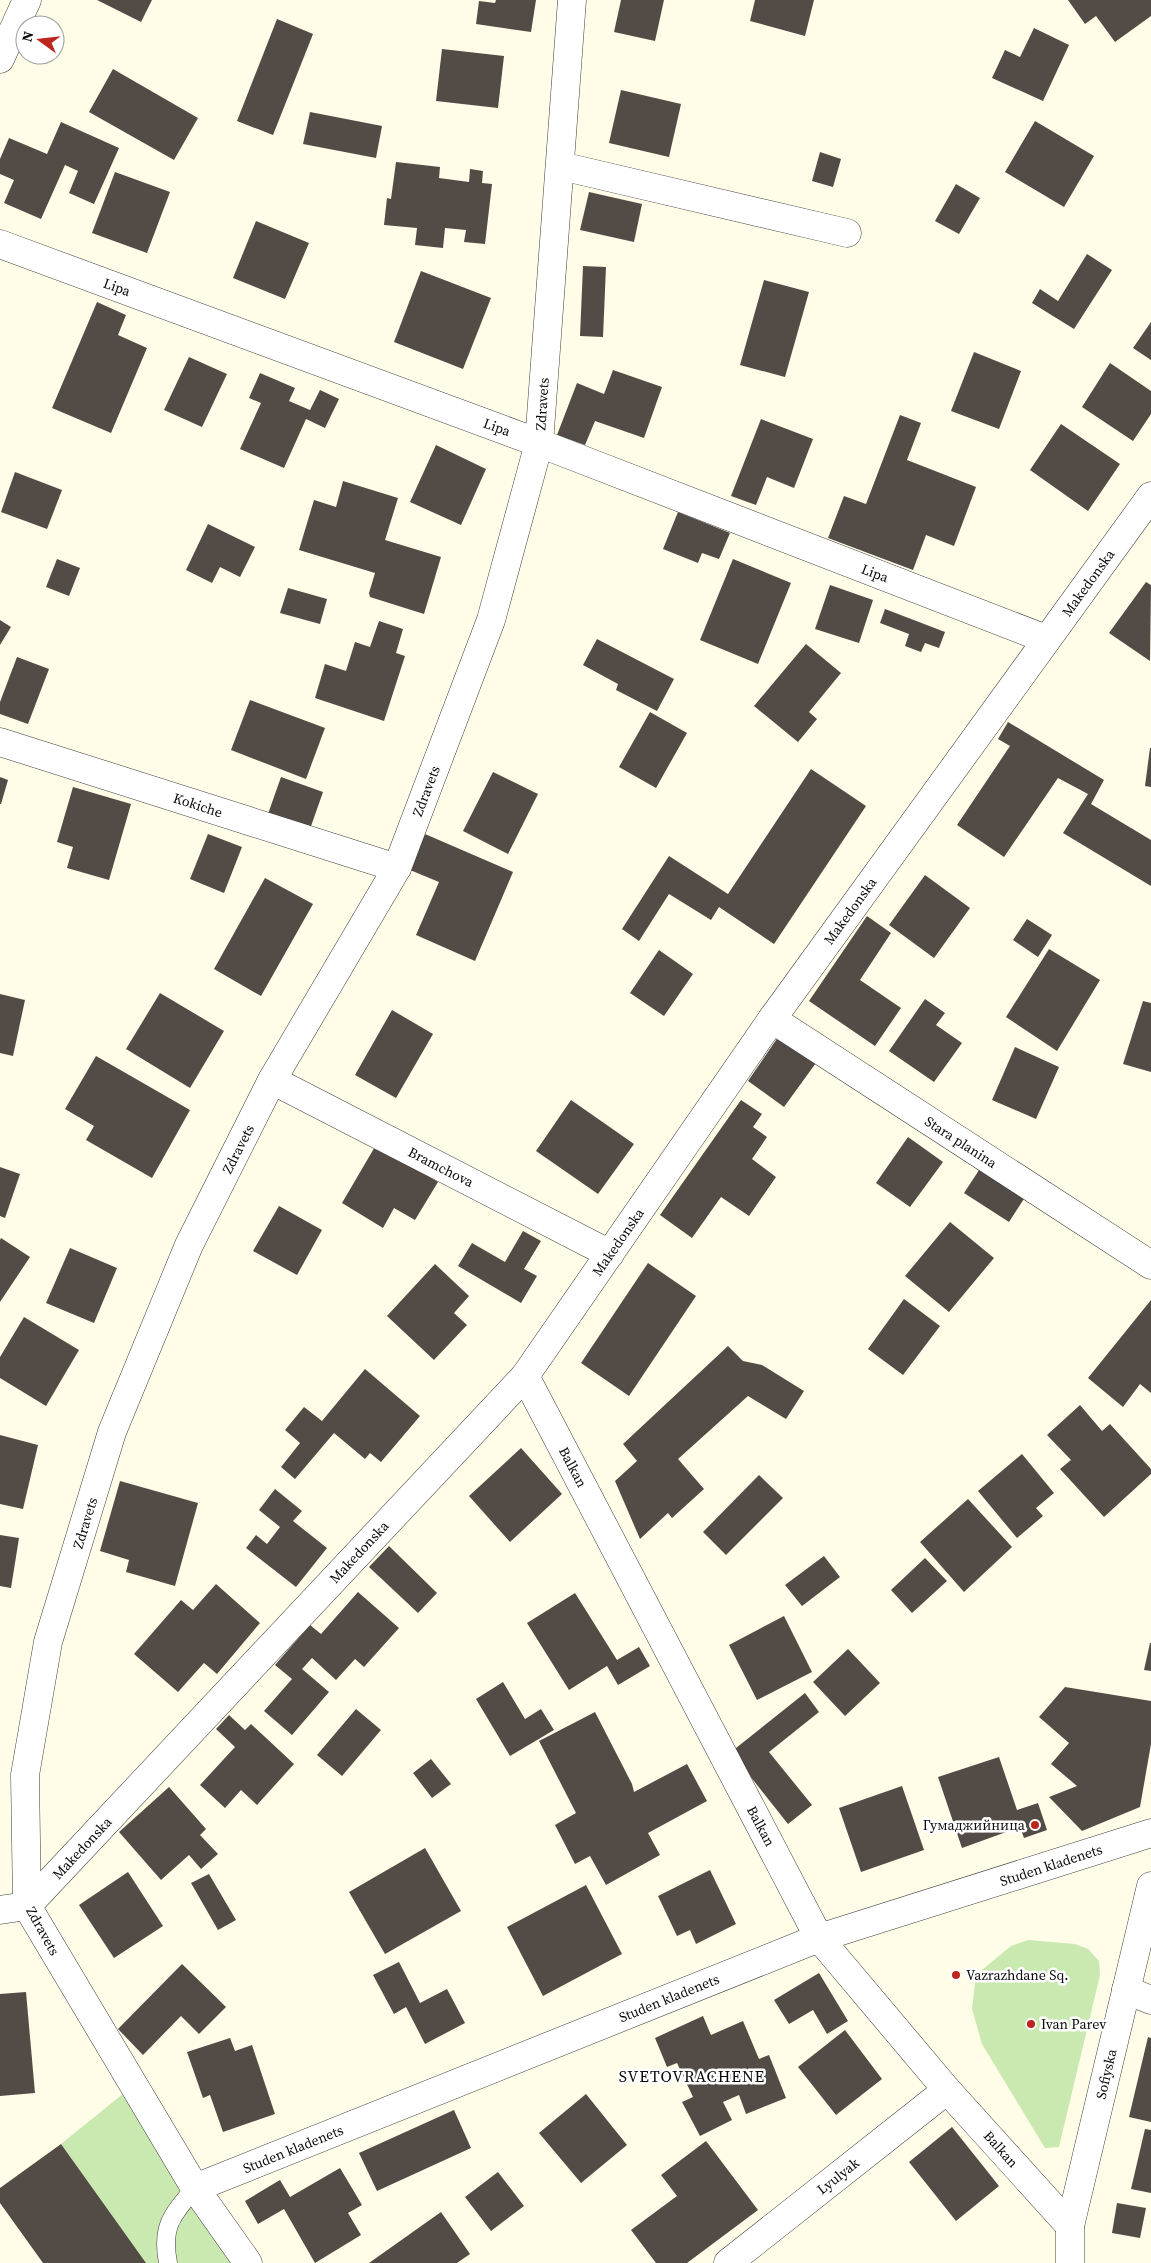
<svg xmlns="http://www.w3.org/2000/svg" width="1151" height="2263" font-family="'Source Serif 4',serif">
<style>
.grass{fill:#c9e9b0}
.building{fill:#534c46}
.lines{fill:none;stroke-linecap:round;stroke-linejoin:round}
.service-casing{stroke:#3d3d3d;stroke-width:19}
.minor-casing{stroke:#3d3d3d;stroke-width:29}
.tertiary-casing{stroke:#3d3d3d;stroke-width:29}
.service{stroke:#fff;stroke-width:18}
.minor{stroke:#fff;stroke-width:28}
.tertiary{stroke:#fff;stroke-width:28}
.poi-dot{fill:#bd251f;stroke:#fff;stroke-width:2}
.labels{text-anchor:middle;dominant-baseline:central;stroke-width:5;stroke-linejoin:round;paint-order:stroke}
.street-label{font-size:14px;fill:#0a0a0a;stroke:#fff}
.poi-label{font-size:14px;fill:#0a0a0a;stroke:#fff;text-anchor:start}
.quarter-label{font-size:16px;letter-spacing:1px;fill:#0a0a0a;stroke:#fff}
</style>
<rect width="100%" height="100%" fill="#fffce7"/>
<g class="grass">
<path d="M 1028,1940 L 1075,1944 L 1088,1949 L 1099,1961 L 1100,1975 L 1059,2147 L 1045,2148 L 982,2044 L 972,2009 L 976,1975 L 1011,1946 Z"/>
<path d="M 134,2085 L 248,2263 L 146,2263 L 61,2144 Z"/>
</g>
<g class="building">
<path d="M 97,0 L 152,0 L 141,22 Z"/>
<path d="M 496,0 L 536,0 L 531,32 L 476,24 L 479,1 L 495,3 Z"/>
<path d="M 621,0 L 664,0 L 655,41 L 614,32 Z"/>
<path d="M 755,0 L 814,0 L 805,36 L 750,21 Z"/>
<path d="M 1068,0 L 1151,0 L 1151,16 L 1115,42 L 1096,16 L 1085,24 Z"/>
<path d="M 277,19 L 313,34 L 273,135 L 237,121 Z"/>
<path d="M 1034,28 L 1069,45 L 1043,101 L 992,78 L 1005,50 L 1020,57 Z"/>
<path d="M 442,49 L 504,56 L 498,108 L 436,101 Z"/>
<path d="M 113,69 L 198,118 L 174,160 L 89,112 Z"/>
<path d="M 621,90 L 681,104 L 669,157 L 609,143 Z"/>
<path d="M 310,112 L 382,126 L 376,158 L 303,144 Z"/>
<path d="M 1035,121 L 1094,156 L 1064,207 L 1005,172 Z"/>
<path d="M 61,122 L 119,148 L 94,204 L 69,193 L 78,171 L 65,165 L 41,219 L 4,203 L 14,180 L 0,174 L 0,159 L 9,138 L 47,154 Z"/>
<path d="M 820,152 L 841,159 L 833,187 L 812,181 Z"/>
<path d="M 396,162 L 440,167 L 439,178 L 469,182 L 470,169 L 483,171 L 482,183 L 492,184 L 485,244 L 464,242 L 466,230 L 445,228 L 443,248 L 415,245 L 417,228 L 384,225 L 387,198 L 391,199 Z"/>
<path d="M 115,172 L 170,192 L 147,253 L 92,233 Z"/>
<path d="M 956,184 L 980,198 L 959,234 L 935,221 Z"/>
<path d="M 589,192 L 642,204 L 634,242 L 580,230 Z"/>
<path d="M 256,221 L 309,243 L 285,299 L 233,278 Z"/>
<path d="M 1087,254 L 1112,270 L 1074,329 L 1032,303 L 1040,289 L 1058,301 Z"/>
<path d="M 583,266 L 606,267 L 603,337 L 580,336 Z"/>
<path d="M 421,271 L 491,298 L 463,369 L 394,342 Z"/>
<path d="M 764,280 L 809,292 L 785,377 L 740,365 Z"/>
<path d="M 97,302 L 126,315 L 118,335 L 147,348 L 111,433 L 52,408 Z"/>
<path d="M 1151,322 L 1151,360 L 1133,348 Z"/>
<path d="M 974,352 L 1021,371 L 999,429 L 951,411 Z"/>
<path d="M 189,357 L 227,374 L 202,427 L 164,410 Z"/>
<path d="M 1110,363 L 1151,391 L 1151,414 L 1133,441 L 1082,407 Z"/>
<path d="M 613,370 L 662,387 L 644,438 L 595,421 L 585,445 L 557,435 L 577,383 L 604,394 Z"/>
<path d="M 260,373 L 295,388 L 289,401 L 310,410 L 320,390 L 339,399 L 325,428 L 306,419 L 284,468 L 240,449 L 261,403 L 249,398 Z"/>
<path d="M 900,415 L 921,423 L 907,460 L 976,487 L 954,546 L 926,535 L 913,570 L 828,538 L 844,496 L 866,504 Z"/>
<path d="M 761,419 L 813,439 L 794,488 L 767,477 L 756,505 L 731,496 Z"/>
<path d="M 1061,424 L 1120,464 L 1088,511 L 1030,470 Z"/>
<path d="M 436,445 L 486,469 L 461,525 L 410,502 Z"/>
<path d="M 15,472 L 62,490 L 47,529 L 1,512 Z"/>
<path d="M 343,481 L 398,498 L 385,540 L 441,557 L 424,614 L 370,597 L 369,593 L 375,573 L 299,550 L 314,500 L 336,507 Z"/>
<path d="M 678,512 L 730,533 L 719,559 L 702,553 L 698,563 L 663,549 Z"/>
<path d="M 208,524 L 255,547 L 240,577 L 220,567 L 212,583 L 186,570 Z"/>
<path d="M 57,559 L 80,568 L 69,596 L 46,587 Z"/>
<path d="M 733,559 L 791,583 L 758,664 L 700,640 Z"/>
<path d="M 1146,582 L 1151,585 L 1150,661 L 1109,633 Z"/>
<path d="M 830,585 L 873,600 L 859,643 L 815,629 Z"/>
<path d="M 288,588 L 327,599 L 320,624 L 280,613 Z"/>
<path d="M 885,609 L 945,632 L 939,648 L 925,643 L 921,652 L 905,646 L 909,634 L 880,623 Z"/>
<path d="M 0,620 L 11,627 L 0,645 Z"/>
<path d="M 379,621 L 403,629 L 396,653 L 405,656 L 384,721 L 315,698 L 325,664 L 346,671 L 355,642 L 370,647 Z"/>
<path d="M 597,639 L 674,679 L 657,711 L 616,690 L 618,684 L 583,665 Z"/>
<path d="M 806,644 L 841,673 L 809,712 L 817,719 L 798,742 L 754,706 Z"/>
<path d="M 17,657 L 49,669 L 28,724 L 0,714 L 0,702 Z"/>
<path d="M 250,700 L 325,728 L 306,779 L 231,750 Z"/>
<path d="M 650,712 L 687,733 L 656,788 L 619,767 Z"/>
<path d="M 1008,722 L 1104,780 L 1091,804 L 1151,840 L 1151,886 L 1063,833 L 1088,794 L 1058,778 L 1004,857 L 957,825 L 1010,746 L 998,739 Z"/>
<path d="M 1150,748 L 1151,748 L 1151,787 L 1145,786 Z"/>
<path d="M 811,769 L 866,806 L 774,944 L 719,907 L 711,920 L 669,894 L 639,941 L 622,929 L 669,856 L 728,894 Z"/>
<path d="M 493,772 L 538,794 L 508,854 L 463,831 Z"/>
<path d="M 0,777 L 8,780 L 1,804 L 0,804 Z"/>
<path d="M 281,777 L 323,792 L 310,829 L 268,814 Z"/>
<path d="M 73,787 L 131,804 L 109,880 L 67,868 L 73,847 L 57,842 Z"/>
<path d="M 208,834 L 242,847 L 224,893 L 190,879 Z"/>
<path d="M 425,834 L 513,872 L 475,961 L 416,935 L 439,882 L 410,870 Z"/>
<path d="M 925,875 L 970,908 L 934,958 L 889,925 Z"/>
<path d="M 265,878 L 313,904 L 261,996 L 214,969 Z"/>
<path d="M 867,916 L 891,933 L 860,980 L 901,1008 L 875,1046 L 809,1001 Z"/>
<path d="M 1027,919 L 1052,935 L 1038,957 L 1013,940 Z"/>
<path d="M 1049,949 L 1100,980 L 1057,1051 L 1006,1017 Z"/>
<path d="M 659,950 L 693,974 L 664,1016 L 630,993 Z"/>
<path d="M 160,993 L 224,1031 L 190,1088 L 126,1049 Z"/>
<path d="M 0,994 L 25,1000 L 13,1056 L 0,1053 Z"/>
<path d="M 925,999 L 945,1013 L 936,1025 L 962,1043 L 934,1082 L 889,1051 Z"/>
<path d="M 1143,1001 L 1151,1003 L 1151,1072 L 1123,1064 Z"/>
<path d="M 392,1010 L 433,1034 L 396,1098 L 355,1075 Z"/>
<path d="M 783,1030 L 821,1056 L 784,1107 L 748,1081 Z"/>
<path d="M 1015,1047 L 1059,1067 L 1036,1119 L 992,1100 Z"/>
<path d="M 96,1056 L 190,1110 L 152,1178 L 86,1140 L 94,1126 L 65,1109 Z"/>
<path d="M 571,1100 L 634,1144 L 598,1194 L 536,1151 Z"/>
<path d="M 741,1100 L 762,1114 L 753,1127 L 767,1137 L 752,1159 L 776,1177 L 749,1216 L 721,1197 L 692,1238 L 660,1215 Z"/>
<path d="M 908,1137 L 943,1162 L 910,1207 L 876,1183 Z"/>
<path d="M 376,1145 L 438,1182 L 415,1220 L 394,1208 L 383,1228 L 342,1203 Z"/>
<path d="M 985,1161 L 1029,1191 L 1009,1222 L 964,1193 Z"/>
<path d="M 0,1167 L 20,1174 L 5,1218 L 0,1216 Z"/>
<path d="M 279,1206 L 322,1230 L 297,1275 L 253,1251 Z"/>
<path d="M 950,1222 L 994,1258 L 949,1312 L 905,1276 Z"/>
<path d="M 523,1231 L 541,1241 L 524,1269 L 537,1276 L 521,1303 L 458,1266 L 472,1243 L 505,1262 Z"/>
<path d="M 1,1238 L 30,1257 L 0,1302 L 0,1240 Z"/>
<path d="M 70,1248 L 117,1268 L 94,1323 L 46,1303 Z"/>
<path d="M 648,1263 L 696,1296 L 629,1396 L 581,1363 Z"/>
<path d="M 435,1264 L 469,1296 L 454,1313 L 467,1325 L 434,1360 L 387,1316 Z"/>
<path d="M 904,1299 L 940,1326 L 903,1375 L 868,1349 Z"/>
<path d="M 1151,1300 L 1151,1393 L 1140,1384 L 1123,1407 L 1088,1378 Z"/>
<path d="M 24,1317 L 79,1350 L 46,1406 L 0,1378 L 0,1357 Z"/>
<path d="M 728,1346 L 743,1361 L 762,1365 L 804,1391 L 786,1419 L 748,1396 L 678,1459 L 704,1489 L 672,1518 L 668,1513 L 640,1539 L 615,1481 L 637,1461 L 623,1444 Z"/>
<path d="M 365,1369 L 420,1416 L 381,1462 L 370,1453 L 365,1459 L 334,1433 L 295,1479 L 281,1467 L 300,1443 L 285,1430 L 304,1407 L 322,1421 Z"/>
<path d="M 1080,1405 L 1102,1431 L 1110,1424 L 1151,1469 L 1151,1474 L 1104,1517 L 1060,1469 L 1071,1460 L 1047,1435 Z"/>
<path d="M 0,1435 L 38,1445 L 23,1509 L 0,1504 Z"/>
<path d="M 521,1448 L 562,1494 L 510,1542 L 469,1496 Z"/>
<path d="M 1022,1454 L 1054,1493 L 1036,1508 L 1043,1516 L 1017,1538 L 978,1491 Z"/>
<path d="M 759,1475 L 783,1498 L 726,1555 L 703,1532 Z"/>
<path d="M 120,1481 L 198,1503 L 175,1586 L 126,1572 L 129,1560 L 100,1551 Z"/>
<path d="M 275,1489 L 302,1511 L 293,1521 L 327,1548 L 296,1587 L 246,1548 L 256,1535 L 267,1544 L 280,1527 L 259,1510 Z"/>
<path d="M 968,1499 L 1012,1547 L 964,1592 L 920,1542 Z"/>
<path d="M 0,1535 L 19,1538 L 11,1588 L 0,1586 Z"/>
<path d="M 389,1546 L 437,1593 L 418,1613 L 369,1567 Z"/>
<path d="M 824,1556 L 840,1577 L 802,1606 L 785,1585 Z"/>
<path d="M 925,1558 L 947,1581 L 912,1613 L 891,1590 Z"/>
<path d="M 216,1584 L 260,1623 L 217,1674 L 204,1663 L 178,1692 L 134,1654 L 181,1600 L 193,1610 Z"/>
<path d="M 358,1592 L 399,1628 L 364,1667 L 355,1659 L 336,1680 L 312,1658 L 302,1669 L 329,1692 L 292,1735 L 264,1711 L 292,1679 L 275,1665 L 310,1625 L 321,1634 Z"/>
<path d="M 575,1593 L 617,1660 L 639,1647 L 650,1666 L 618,1685 L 607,1666 L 569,1690 L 527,1623 Z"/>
<path d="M 784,1616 L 812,1672 L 757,1700 L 729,1645 Z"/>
<path d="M 1150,1643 L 1151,1643 L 1151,1671 L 1144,1670 Z"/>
<path d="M 848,1649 L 880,1683 L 845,1716 L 813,1682 Z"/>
<path d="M 503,1682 L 525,1719 L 541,1709 L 554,1730 L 510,1756 L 476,1699 Z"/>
<path d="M 1065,1687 L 1151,1701 L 1151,1744 L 1140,1807 L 1082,1831 L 1049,1797 L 1077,1786 L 1051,1764 L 1069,1743 L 1039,1717 Z"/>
<path d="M 805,1693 L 819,1712 L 769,1752 L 812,1805 L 788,1824 L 731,1752 Z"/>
<path d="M 356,1709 L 381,1730 L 342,1776 L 317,1755 Z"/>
<path d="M 595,1712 L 632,1784 L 634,1792 L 687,1764 L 707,1801 L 648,1833 L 660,1855 L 606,1885 L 590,1856 L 575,1864 L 555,1825 L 576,1813 L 539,1741 Z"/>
<path d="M 229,1715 L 245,1730 L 251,1724 L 294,1764 L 257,1805 L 241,1790 L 225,1808 L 200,1785 L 235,1747 L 216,1729 Z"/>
<path d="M 999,1757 L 1017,1810 L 1038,1803 L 1047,1830 L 1024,1838 L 1020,1827 L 962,1848 L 938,1777 Z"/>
<path d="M 431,1759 L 451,1784 L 432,1798 L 413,1773 Z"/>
<path d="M 902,1786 L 924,1850 L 861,1872 L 839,1808 Z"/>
<path d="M 169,1787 L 206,1829 L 200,1835 L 218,1854 L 201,1869 L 189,1855 L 161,1880 L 119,1832 Z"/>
<path d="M 425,1848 L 461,1911 L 385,1954 L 349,1892 Z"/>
<path d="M 710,1870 L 736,1924 L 696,1944 L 690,1930 L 677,1936 L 658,1896 Z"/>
<path d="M 128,1872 L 163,1926 L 114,1958 L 79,1905 Z"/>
<path d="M 209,1874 L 236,1920 L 218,1930 L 191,1883 Z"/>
<path d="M 586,1885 L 622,1954 L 543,1996 L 507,1927 Z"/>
<path d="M 399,1962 L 420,2003 L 447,1989 L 465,2023 L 425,2044 L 406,2007 L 394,2014 L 373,1975 Z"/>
<path d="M 182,1964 L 226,2007 L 199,2034 L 181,2016 L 143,2055 L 118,2029 Z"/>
<path d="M 819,1973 L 848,2021 L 827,2034 L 813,2010 L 789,2024 L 774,2000 Z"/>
<path d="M 26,1992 L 35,2093 L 0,2096 L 0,1994 Z"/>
<path d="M 703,2016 L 711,2035 L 743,2021 L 759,2059 L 769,2055 L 786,2098 L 746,2114 L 739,2095 L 723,2102 L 732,2120 L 700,2136 L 682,2102 L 693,2097 L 677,2063 L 667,2067 L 655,2038 Z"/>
<path d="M 845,2030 L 882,2079 L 836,2115 L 798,2067 Z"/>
<path d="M 1148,2037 L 1151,2038 L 1151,2122 L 1129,2117 Z"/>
<path d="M 230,2038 L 235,2051 L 252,2045 L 275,2114 L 223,2132 L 210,2095 L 203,2098 L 187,2052 Z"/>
<path d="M 586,2094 L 627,2145 L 581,2183 L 539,2133 Z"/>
<path d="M 454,2110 L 471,2148 L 377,2191 L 359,2153 Z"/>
<path d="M 952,2127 L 999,2186 L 956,2221 L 909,2162 Z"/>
<path d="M 1145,2129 L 1151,2130 L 1151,2193 L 1131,2189 Z"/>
<path d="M 706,2141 L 758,2210 L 687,2263 L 656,2263 L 631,2230 L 677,2196 L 661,2175 Z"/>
<path d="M 61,2144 L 146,2263 L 43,2263 L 0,2203 L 0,2188 Z"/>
<path d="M 340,2168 L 362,2205 L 348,2213 L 361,2235 L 315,2263 L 284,2209 L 258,2224 L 245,2201 L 280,2180 L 290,2197 Z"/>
<path d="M 498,2172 L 524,2206 L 491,2231 L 465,2197 Z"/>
<path d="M 1117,2203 L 1146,2208 L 1140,2238 L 1112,2233 Z"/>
<path d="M 441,2212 L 470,2254 L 457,2263 L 369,2263 Z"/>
</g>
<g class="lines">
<g class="service-casing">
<path id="service" d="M 168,2263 C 161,2226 172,2215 195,2188"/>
</g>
<g class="minor-casing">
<g id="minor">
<path d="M 0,59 L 27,0"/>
<path d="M 561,166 L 847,233"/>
<path d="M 0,244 L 539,443 L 1046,639"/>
<path d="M 0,742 L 397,868"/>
<path d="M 772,1019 L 1151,1265"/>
<path d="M 272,1080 L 610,1254"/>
<path d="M 525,1376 L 819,1938 L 947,2090 L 1070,2226"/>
<path d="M 0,1910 L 27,1906 L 525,1376 L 772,1019 L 1151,496"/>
<path d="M 1126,1990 L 1151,2000"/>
<path d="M 195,2188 L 819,1938 L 1151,1833"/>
<path d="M 248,2263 L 195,2188 L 27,1906 L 25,1775 L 48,1642 L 112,1432 L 189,1245 L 272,1080 L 397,868 L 491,620 L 539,443 L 572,0"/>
<path d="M 728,2263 L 947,2090"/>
</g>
</g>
<g class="tertiary-casing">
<path id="tertiary" d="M 1070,2263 L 1070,2226 L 1151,1886"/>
</g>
<use href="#service" class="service"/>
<use href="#minor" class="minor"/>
<use href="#tertiary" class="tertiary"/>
</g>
<g class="poi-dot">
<circle cx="1035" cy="1825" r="5"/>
<circle cx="956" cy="1975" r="5"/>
<circle cx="1031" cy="2024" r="5"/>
</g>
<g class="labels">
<g class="street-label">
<text transform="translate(117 287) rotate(20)">Lipa</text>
<text transform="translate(542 404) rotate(-86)">Zdravets</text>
<text transform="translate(497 427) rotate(20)">Lipa</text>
<text transform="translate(875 573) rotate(21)">Lipa</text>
<text transform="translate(1088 583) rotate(-54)">Makedonska</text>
<text transform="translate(426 791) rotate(-69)">Zdravets</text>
<text transform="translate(198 805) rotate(18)">Kokiche</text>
<text transform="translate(850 911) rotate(-54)">Makedonska</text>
<text transform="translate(961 1142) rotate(33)">Stara planina</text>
<text transform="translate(238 1149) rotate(-63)">Zdravets</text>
<text transform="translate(441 1167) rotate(27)">Bramchova</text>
<text transform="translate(618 1242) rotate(-55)">Makedonska</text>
<text transform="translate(573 1467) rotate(62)">Balkan</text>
<text transform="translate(85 1523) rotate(-73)">Zdravets</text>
<text transform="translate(359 1552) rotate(-47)">Makedonska</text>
<text transform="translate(761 1826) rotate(62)">Balkan</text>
<text transform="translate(82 1848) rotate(-47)">Makedonska</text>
<text transform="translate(1051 1865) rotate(-18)">Studen kladenets</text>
<text transform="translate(43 1931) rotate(61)">Zdravets</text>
<text transform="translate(669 1998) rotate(-22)">Studen kladenets</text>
<text transform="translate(1106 2074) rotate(-77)">Sofiyska</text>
<text transform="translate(293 2149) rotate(-22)">Studen kladenets</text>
<text transform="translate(1001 2149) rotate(48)">Balkan</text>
<text transform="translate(838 2176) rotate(-38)">Lyulyak</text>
</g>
<g class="poi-label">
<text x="1025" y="1825" text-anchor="end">Гумаджийница</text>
<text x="966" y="1975">Vazrazhdane Sq.</text>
<text x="1041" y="2024">Ivan Parev</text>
</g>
<g class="quarter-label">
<text x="692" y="2076">SVETOVRACHENE</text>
</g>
</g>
<g transform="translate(40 40) rotate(285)"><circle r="24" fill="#ffffff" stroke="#9d9d9d"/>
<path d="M0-4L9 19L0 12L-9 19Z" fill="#bd251f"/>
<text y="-8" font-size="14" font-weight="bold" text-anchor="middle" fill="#0a0a0a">N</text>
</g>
</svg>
